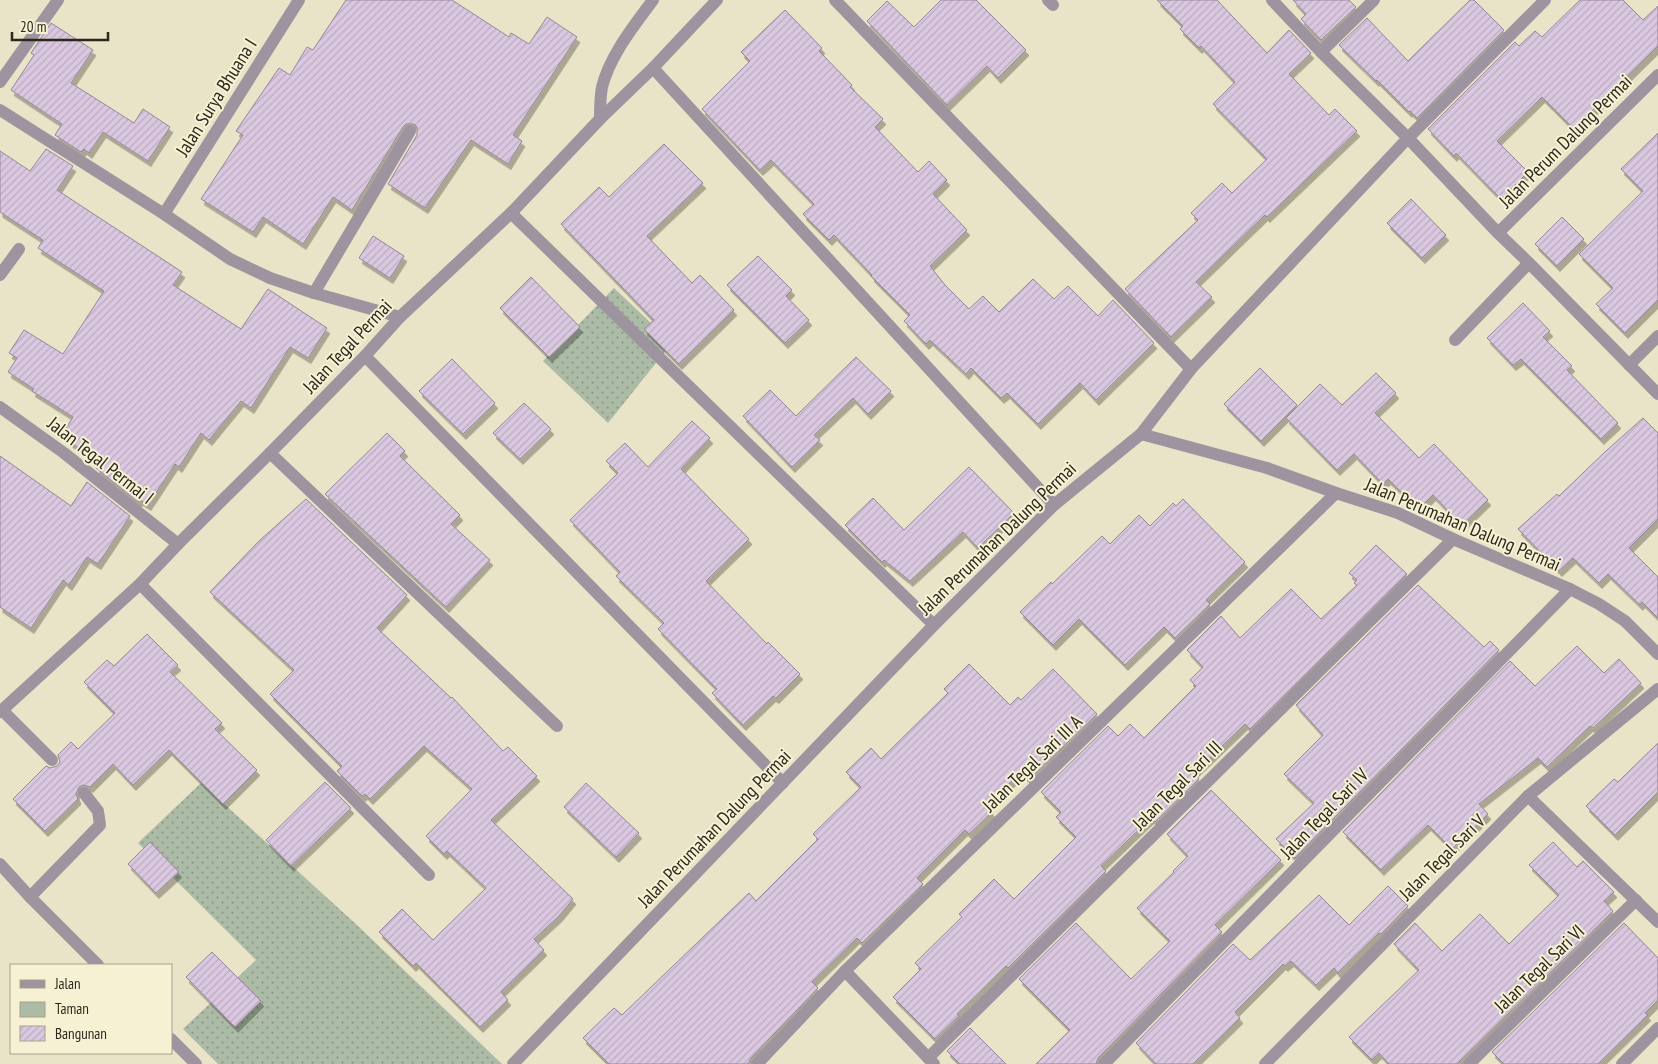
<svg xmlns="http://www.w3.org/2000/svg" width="1658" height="1064" font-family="'PT Sans Narrow',sans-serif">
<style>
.green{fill:url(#green-dots)}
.building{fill:url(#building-hatch);stroke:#96859b;filter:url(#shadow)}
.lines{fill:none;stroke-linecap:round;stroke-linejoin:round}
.service{stroke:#9d94a0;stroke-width:12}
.minor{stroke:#9d94a0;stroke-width:12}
.tertiary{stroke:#9d94a0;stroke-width:12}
.labels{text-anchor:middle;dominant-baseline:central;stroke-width:4;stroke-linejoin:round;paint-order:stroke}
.street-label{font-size:19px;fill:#2b291e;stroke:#f7f1d4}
</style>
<defs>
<pattern id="green-dots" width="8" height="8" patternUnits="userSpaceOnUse" patternTransform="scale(1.25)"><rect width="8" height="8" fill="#acbba5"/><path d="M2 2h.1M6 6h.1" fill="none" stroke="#8c9886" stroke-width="1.8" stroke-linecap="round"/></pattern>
<pattern id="building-hatch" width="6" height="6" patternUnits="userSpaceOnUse" patternTransform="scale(1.25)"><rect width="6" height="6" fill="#dac7e0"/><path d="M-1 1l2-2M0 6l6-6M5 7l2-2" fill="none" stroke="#bbabc0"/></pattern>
<filter id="shadow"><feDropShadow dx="3" dy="5.5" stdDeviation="0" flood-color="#0004"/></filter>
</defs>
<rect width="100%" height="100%" fill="#e9e3c7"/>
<g class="green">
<path d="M 614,288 L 672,343 L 608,423 L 543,361 Z"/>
<path d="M 201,783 L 358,926 L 502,1064 L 218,1064 L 183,1029 L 256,960 L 138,843 Z"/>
</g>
<g class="building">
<path d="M 346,0 L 452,0 L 509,37 L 511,33 L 529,44 L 547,17 L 577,37 L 513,135 L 522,141 L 508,164 L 471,140 L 425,208 L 388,184 L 417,135 L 417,127 L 414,124 L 406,124 L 403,127 L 352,210 L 333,197 L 303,244 L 263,217 L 253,232 L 201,199 L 243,135 L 236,131 L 279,68 L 290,75 L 307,47 L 313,50 Z"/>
<path d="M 941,0 L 976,0 L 1026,50 L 998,78 L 987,66 L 947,105 L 867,21 L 887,1 L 914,27 Z"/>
<path d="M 1157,0 L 1217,0 L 1267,53 L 1289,30 L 1311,53 L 1289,74 L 1329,115 L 1335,109 L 1357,131 L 1267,217 L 1265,215 L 1196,282 L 1212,297 L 1171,337 L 1125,289 L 1198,220 L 1191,213 L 1222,183 L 1232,193 L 1267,159 L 1213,104 L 1235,82 L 1201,46 L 1199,48 L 1180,29 L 1183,26 Z"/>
<path d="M 1293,0 L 1349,0 L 1356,7 L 1321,40 L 1301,19 L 1306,14 Z"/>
<path d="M 1470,0 L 1474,0 L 1504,30 L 1417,118 L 1410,111 L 1409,112 L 1377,80 L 1376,81 L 1339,45 L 1367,18 L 1408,61 Z"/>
<path d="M 1580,0 L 1623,0 L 1643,20 L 1658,6 L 1658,46 L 1574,129 L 1542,97 L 1497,141 L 1528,172 L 1501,199 L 1456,153 L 1454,156 L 1428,129 L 1515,42 L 1519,46 L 1535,31 L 1542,37 Z"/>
<path d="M 785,10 L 822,48 L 819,51 L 852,85 L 850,87 L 883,119 L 875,127 L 918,172 L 929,161 L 947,180 L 933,194 L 967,230 L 930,266 L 945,285 L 969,309 L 983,296 L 999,312 L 1033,279 L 1054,299 L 1068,286 L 1098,316 L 1113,300 L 1154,343 L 1096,400 L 1080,383 L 1038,424 L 1007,393 L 1001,398 L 971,368 L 966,374 L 930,340 L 926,344 L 904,321 L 910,315 L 871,276 L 872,275 L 834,235 L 829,240 L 803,214 L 814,204 L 771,160 L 760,170 L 702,109 L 750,61 L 741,52 Z"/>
<path d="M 51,23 L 93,50 L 71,83 L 134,123 L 143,109 L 170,127 L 148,161 L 103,132 L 89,153 L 84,149 L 81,152 L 55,135 L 62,124 L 11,90 L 34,55 L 31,53 Z"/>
<path d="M 1658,133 L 1658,300 L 1625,333 L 1596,304 L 1613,288 L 1579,254 L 1643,191 L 1621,169 Z"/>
<path d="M 664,144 L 703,183 L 647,236 L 692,283 L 700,275 L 734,310 L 679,364 L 644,329 L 654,320 L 561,224 L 599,187 L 609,197 Z"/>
<path d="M 46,149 L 73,166 L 57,190 L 182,272 L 173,285 L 241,329 L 268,289 L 327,328 L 308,358 L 290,347 L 251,408 L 241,401 L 209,440 L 201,433 L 179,467 L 175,464 L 148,505 L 140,500 L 138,502 L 96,468 L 100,462 L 61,436 L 73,417 L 32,391 L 34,389 L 8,372 L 17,358 L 9,353 L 24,330 L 63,354 L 104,291 L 38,248 L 43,240 L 0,212 L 0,151 L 30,171 Z"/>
<path d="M 1411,199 L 1446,235 L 1422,258 L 1387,223 Z"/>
<path d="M 1562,217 L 1584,239 L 1557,266 L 1535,244 Z"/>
<path d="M 373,236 L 404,256 L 390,278 L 359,258 Z"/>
<path d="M 758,256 L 792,290 L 786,296 L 809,320 L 785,343 L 727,285 Z"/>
<path d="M 531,277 L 580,327 L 549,357 L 500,308 Z"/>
<path d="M 1523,303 L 1550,331 L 1543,337 L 1572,366 L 1567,370 L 1618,423 L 1601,439 L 1521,359 L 1513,365 L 1487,338 Z"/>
<path d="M 856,357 L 891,391 L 868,414 L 853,398 L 814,435 L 820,440 L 792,467 L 743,416 L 770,390 L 796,416 Z"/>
<path d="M 452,359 L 495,403 L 463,434 L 419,391 Z"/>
<path d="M 1260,368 L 1297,405 L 1261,441 L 1224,404 Z"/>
<path d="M 1376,373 L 1396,393 L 1375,413 L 1419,458 L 1434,444 L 1488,500 L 1462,525 L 1433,495 L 1419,509 L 1388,479 L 1383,484 L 1354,454 L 1337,470 L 1286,418 L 1320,384 L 1342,405 Z"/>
<path d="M 524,403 L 551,429 L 520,459 L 493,433 Z"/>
<path d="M 1643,418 L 1658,433 L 1658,519 L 1629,548 L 1658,577 L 1658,618 L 1642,602 L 1640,605 L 1608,574 L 1599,583 L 1573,558 L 1559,571 L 1518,529 L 1557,494 L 1559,496 L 1606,451 Z"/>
<path d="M 692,421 L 710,438 L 681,469 L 749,539 L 706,581 L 767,644 L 768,642 L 800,674 L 776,698 L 773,696 L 743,725 L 712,693 L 717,689 L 658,629 L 664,623 L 616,576 L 620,572 L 570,520 L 618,473 L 606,461 L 625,443 L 648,467 Z"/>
<path d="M 387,433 L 405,451 L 400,456 L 460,515 L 451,524 L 490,560 L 446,607 L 325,494 Z"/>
<path d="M 0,456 L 71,506 L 87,482 L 130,516 L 98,564 L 87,557 L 69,585 L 63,580 L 31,628 L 0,607 Z"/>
<path d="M 969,467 L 1014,513 L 978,548 L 963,532 L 910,581 L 884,560 L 882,562 L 845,525 L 873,498 L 904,530 Z"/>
<path d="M 306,499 L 407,595 L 377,628 L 451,698 L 452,697 L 503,751 L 508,747 L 537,776 L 491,820 L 573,899 L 559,916 L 534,939 L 544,950 L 501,992 L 508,1000 L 480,1027 L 416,963 L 413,966 L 379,932 L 402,909 L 433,940 L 486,888 L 447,851 L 444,854 L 426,836 L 472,789 L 424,746 L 370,799 L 365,794 L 362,796 L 337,771 L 342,766 L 270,694 L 294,670 L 210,592 L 259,541 Z"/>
<path d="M 1183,499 L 1245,562 L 1206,600 L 1210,604 L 1175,638 L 1164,627 L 1125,665 L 1079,619 L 1053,645 L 1020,612 L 1051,582 L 1052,584 L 1102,536 L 1110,544 L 1139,515 L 1150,526 L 1173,503 L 1176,506 Z"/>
<path d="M 1376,545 L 1407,574 L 1250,729 L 1245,724 L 1194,773 L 1199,779 L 1155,822 L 1151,818 L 1101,866 L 1106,871 L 1008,968 L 1006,966 L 957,1014 L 959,1016 L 935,1039 L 893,997 L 921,969 L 915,963 L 962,917 L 959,914 L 994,879 L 1014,899 L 1076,837 L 1056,817 L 1061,812 L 1041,792 L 1108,726 L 1118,736 L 1130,724 L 1144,738 L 1196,686 L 1190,680 L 1203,667 L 1187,650 L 1221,616 L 1240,638 L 1291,589 L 1321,619 L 1357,585 L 1354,583 L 1357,580 L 1349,573 Z"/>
<path d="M 1418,585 L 1484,647 L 1490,641 L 1499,650 L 1295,858 L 1276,839 L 1314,803 L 1284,774 L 1323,735 L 1296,705 Z"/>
<path d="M 147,634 L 178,665 L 170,672 L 222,723 L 215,729 L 257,770 L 223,804 L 169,750 L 133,785 L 113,764 L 90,787 L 83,785 L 79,787 L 76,794 L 78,799 L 45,831 L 13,799 L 46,766 L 50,768 L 57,766 L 60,762 L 58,755 L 71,742 L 78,749 L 115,713 L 84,682 L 107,660 L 114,666 Z"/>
<path d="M 1577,646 L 1604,673 L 1619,659 L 1641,683 L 1593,728 L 1590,726 L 1547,767 L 1538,758 L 1479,804 L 1488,814 L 1452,849 L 1428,825 L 1381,870 L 1343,832 L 1510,661 L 1535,686 Z"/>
<path d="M 969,664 L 1010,705 L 1018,697 L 1021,700 L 1053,669 L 1097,714 L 1029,780 L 1021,772 L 987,806 L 992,812 L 969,834 L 965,830 L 917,878 L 923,884 L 862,943 L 857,938 L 812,982 L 818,988 L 751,1058 L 748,1064 L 609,1064 L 583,1038 L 614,1008 L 622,1015 L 749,893 L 756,901 L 818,839 L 813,834 L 861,787 L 846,772 L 871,748 L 881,759 L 948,693 L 944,689 Z"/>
<path d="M 1658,743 L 1658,792 L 1615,835 L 1586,806 L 1614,779 L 1618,782 Z"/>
<path d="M 325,782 L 351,808 L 291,866 L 266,840 Z"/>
<path d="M 586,783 L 639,833 L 616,857 L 564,807 Z"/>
<path d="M 1211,790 L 1281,860 L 1215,925 L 1222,932 L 1098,1058 L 1096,1064 L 1036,1064 L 1070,1030 L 1019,979 L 1076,923 L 1131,979 L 1170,941 L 1137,908 L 1174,872 L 1173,871 L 1188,856 L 1167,834 Z"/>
<path d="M 150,842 L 179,872 L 156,893 L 128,864 Z"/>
<path d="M 1553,842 L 1577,867 L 1583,861 L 1614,892 L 1604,901 L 1613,911 L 1457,1064 L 1389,1064 L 1379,1053 L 1372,1060 L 1349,1037 L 1419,970 L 1394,944 L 1415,923 L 1442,951 L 1480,914 L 1509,944 L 1559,895 L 1529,865 Z"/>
<path d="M 1388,886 L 1408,906 L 1381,934 L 1379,933 L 1338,973 L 1334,968 L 1316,985 L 1291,961 L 1285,966 L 1283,964 L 1235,1012 L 1240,1018 L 1193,1064 L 1156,1064 L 1136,1043 L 1233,944 L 1250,960 L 1319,895 L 1349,925 Z"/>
<path d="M 1624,923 L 1658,958 L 1658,1000 L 1645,1013 L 1648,1015 L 1598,1064 L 1504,1064 L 1492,1052 Z"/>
<path d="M 212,952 L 261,1001 L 235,1027 L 186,977 Z"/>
<path d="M 970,1028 L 1006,1064 L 960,1064 L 947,1051 Z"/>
</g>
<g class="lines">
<g class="service">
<path d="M 2,710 L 52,760"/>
<path d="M 30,897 L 100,825 L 98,811 L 84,793"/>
</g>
<g class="minor">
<path d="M 835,0 L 1191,369"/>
<path d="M 1048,0 L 1053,5"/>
<path d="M 1272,0 L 1321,52 L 1408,138 L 1498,233 L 1529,263 L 1658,394"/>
<path d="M 1321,52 L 1374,0"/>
<path d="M 653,68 L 1054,505"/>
<path d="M 0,82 L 58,0"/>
<path d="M 0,110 L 164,214 L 230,259 L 270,278 L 314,293 L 400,317"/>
<path d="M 600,119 C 600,108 600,98 602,87 C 610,55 634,26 653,0"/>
<path d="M 511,213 L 934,625"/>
<path d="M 164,214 L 299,0"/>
<path d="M 1498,233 L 1658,75"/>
<path d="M 0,275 L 19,249"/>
<path d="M 314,293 L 410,131"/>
<path d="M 1455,340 L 1529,263"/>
<path d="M 365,356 L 783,783"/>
<path d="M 1629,365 L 1658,336"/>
<path d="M 0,407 L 64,453 L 178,544"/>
<path d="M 1141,434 L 1267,468 L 1336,493 L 1398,513 L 1453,539 L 1570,589 L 1599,604 L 1625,621 L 1658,654"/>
<path d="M 270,453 L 557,726"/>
<path d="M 140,584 L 429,875"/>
<path d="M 0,712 L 140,584 L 178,544 L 270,453 L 365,356 L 400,317 L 511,213 L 600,119 L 653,68 L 717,0"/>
<path d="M 1528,796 L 1658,922"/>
<path d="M 845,971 L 934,1064"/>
<path d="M 928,1058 L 1453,539"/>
<path d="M 513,1064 L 934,625 L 1054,505 L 1141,434 L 1191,369 L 1408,138 L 1545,0"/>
<path d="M 757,1064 L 845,971 L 1336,493"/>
<path d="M 1104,1064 L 1570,589"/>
<path d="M 1265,1064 L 1528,796 L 1658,689"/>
<path d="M 1469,1064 L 1636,900"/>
<path d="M 1622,1064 L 1658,1028"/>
</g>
<g class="tertiary">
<path d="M 0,864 L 30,897 L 98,965"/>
<path d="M 171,1039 L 196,1064"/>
</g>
</g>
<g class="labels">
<g class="street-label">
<text transform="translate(216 97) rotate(-58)">Jalan Surya Bhuana I</text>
<text transform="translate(1565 141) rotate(-45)">Jalan Perum Dalung Permai</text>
<text transform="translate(347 346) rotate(-47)">Jalan Tegal Permai</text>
<text transform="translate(101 460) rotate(38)">Jalan Tegal Permai I</text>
<text transform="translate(1463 524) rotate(23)">Jalan Perumahan Dalung Permai</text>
<text transform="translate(997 538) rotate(-44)">Jalan Perumahan Dalung Permai</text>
<text transform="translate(1032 763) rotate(-44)">Jalan Tegal Sari III A</text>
<text transform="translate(1177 785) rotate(-45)">Jalan Tegal Sari III</text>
<text transform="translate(1324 813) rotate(-46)">Jalan Tegal Sari IV</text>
<text transform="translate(714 828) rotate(-46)">Jalan Perumahan Dalung Permai</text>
<text transform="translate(1442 857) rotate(-45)">Jalan Tegal Sari V</text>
<text transform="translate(1539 968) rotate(-44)">Jalan Tegal Sari VI</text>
</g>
</g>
<rect x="10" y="964" width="162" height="90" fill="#f7f1d4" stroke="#a5a18b"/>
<rect x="20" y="980" width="25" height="8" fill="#9d94a0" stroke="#a5a18b"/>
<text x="55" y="989" font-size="15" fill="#2b291e">Jalan</text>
<rect x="20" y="1002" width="25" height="15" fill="#acbba5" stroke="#a5a18b"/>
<text x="55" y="1014" font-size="15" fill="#2b291e">Taman</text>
<rect x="20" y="1026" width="25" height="15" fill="url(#building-hatch)" stroke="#a5a18b"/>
<text x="55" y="1039" font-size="15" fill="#2b291e">Bangunan</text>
<path d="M12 32v8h96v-8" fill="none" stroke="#2b291e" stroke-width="2.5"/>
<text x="20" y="32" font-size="15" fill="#2b291e" stroke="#f7f1d4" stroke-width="4" paint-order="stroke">20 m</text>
</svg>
